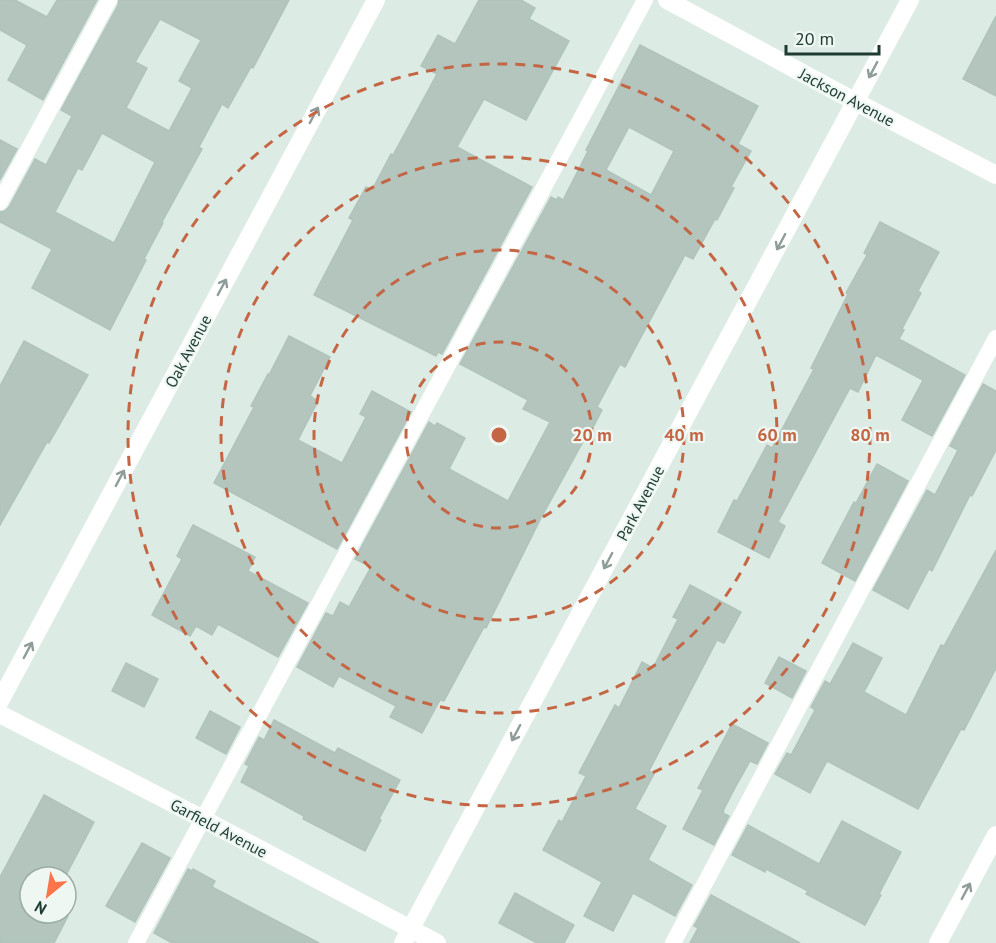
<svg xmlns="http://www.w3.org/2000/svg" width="996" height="943" font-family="'PT Sans',sans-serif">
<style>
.building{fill:#b3c5bd;stroke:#b0c4bc;stroke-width:1.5;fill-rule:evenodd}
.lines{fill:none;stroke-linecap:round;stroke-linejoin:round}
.lane{stroke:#fff;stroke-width:16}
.street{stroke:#fff;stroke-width:18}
.oneway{stroke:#8e9d99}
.ring{fill:none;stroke:#c46644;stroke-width:3;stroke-dasharray:10 8}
.labels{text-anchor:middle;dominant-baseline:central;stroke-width:4.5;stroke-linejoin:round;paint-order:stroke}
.street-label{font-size:16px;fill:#1e3b33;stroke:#eef7f2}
.centre{fill:#c46644;stroke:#eef7f2;stroke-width:3}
.ring-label{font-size:18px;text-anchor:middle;font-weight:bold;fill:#c46644;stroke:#eef7f2;stroke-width:4.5;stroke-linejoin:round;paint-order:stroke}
</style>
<rect width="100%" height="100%" fill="#ddebe5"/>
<g class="building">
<path d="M 0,0 L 15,0 L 47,17 L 57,0 L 97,0 L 43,100 L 8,80 L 27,45 L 0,30 Z"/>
<path d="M 119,0 L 289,0 L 253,68 L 251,67 L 228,108 L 222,104 L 199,147 L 202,149 L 162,222 L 163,223 L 144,259 L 146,260 L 110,330 L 32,288 L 52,249 L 0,222 L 0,212 L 5,211 L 9,207 L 35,159 L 46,165 L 72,116 L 61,110 L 118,5 ZM 160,19 L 201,40 L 179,81 L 192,88 L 169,131 L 126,108 L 147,68 L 135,62 ZM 102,133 L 155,162 L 114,243 L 55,212 L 78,168 L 82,170 Z"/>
<path d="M 479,0 L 521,0 L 535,8 L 529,19 L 569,41 L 526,120 L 484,99 L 457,147 L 532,187 L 442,354 L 438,352 L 436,356 L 314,295 L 353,220 L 349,218 L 366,187 L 372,190 L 391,154 L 393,155 L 437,74 L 421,66 L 438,35 L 455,44 Z"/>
<path d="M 996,16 L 996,96 L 963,79 Z"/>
<path d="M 640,45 L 758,106 L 738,144 L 751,151 L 731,187 L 734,188 L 717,220 L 715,219 L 693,259 L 685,255 L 625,367 L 620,364 L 597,407 L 602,410 L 586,441 L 584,440 L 541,518 L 486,628 L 484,627 L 444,701 L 440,700 L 422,733 L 390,717 L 396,706 L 339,676 L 333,687 L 297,667 L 326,613 L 333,616 L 340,602 L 349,607 L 371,567 L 355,559 L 429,422 L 435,426 L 437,423 L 465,438 L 449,469 L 508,501 L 550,422 L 523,409 L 528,400 L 460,364 L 551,197 L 557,200 L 558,197 L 563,200 L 588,151 L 586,150 ZM 629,127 L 674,151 L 651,195 L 606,170 Z"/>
<path d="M 0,140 L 17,149 L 0,180 Z"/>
<path d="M 880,222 L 939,252 L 918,291 L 921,293 L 902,329 L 904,330 L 899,339 L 965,375 L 932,436 L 902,420 L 923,380 L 876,355 L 858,392 L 850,388 L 778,522 L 785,526 L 769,558 L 718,532 L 734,500 L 737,501 L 767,445 L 772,448 L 814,369 L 811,368 L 848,294 L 846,293 L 867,255 L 864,253 Z"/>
<path d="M 289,336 L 330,357 L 310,396 L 318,401 L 298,440 L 342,463 L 366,417 L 360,414 L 372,391 L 411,412 L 337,549 L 214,483 L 254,407 L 251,406 L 268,374 L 269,375 Z"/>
<path d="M 24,341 L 88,375 L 49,443 L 47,442 L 0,525 L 0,386 Z"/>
<path d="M 983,384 L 996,391 L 996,450 L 972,496 L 970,495 L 932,571 L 929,569 L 908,609 L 873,590 L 927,490 L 935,495 L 958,450 L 950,446 Z"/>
<path d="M 877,464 L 908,481 L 855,581 L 822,563 L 854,502 L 856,503 Z"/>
<path d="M 193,525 L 255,557 L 248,571 L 308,603 L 278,657 L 218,624 L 212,635 L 196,626 L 190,636 L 152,615 L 182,559 L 177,556 Z"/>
<path d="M 996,550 L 996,668 L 964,730 L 961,729 L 918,809 L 827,761 L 810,793 L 775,774 L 787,753 L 791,755 L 815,710 L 811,707 L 825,681 L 830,684 L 853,643 L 882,658 L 864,692 L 906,715 L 941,645 L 944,646 Z"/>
<path d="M 690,585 L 741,612 L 724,643 L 717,640 L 649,771 L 654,774 L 635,809 L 666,826 L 648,860 L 692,885 L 675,916 L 633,893 L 613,931 L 584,916 L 602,882 L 543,850 L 559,820 L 562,822 L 586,776 L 579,773 L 615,705 L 619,708 L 642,662 L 653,668 L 678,619 L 673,617 Z"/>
<path d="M 779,657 L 806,671 L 792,698 L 765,683 Z"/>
<path d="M 126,663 L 158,679 L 144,707 L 112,691 Z"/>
<path d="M 210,711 L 240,727 L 226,754 L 196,738 Z"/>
<path d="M 274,720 L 335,753 L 338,748 L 400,780 L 379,819 L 381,820 L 365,851 L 303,819 L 304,816 L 241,782 L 249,766 L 245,764 L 259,737 L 264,740 Z"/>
<path d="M 732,724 L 768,743 L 757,764 L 750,761 L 736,786 L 724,809 L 723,813 L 729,816 L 714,845 L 683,829 L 703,790 L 698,788 Z"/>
<path d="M 44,795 L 94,822 L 65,877 L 30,877 L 30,913 L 62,913 L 68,916 L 54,943 L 0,943 L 0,877 Z"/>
<path d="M 842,821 L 901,852 L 879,894 L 881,895 L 865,925 L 806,894 L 808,891 L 766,869 L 765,872 L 732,855 L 748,825 L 819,864 Z"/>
<path d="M 142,843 L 170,858 L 135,922 L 106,906 Z"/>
<path d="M 188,869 L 192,871 L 193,869 L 215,881 L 212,887 L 319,943 L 172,943 L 154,933 Z"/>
<path d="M 515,893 L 574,925 L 564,943 L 537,943 L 499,923 Z"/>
<path d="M 711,895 L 800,943 L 690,943 L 698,928 L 694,926 Z"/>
</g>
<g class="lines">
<g class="lane">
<path d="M 0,202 L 109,0"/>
<path d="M 136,943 L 645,0"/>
<path d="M 673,943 L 996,338"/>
</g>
<g class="street">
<path d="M 667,0 L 856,102 L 996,175"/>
<path d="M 0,701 L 376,0"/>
<path d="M 0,714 L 203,819 L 437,943"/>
<path d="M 403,943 L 910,0"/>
<path d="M 938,943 L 996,835"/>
</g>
</g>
<defs><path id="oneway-shaft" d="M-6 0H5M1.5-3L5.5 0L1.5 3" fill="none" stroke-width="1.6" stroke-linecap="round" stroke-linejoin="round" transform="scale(1.5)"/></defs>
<g class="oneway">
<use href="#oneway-shaft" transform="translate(873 70) rotate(118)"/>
<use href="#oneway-shaft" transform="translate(314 115) rotate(-62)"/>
<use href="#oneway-shaft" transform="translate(781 242) rotate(118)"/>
<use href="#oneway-shaft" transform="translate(222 287) rotate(-62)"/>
<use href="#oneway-shaft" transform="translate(120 478) rotate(-62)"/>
<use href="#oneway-shaft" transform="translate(608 561) rotate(118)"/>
<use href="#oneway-shaft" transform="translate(28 650) rotate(-62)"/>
<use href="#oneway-shaft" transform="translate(516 733) rotate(118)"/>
<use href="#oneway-shaft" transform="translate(966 891) rotate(-62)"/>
</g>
<g class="ring">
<circle cx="499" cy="435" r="93"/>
<circle cx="499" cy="435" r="185"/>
<circle cx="499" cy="435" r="278"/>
<circle cx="499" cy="435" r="371"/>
</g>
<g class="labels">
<g class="street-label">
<text transform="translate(847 97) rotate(28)">Jackson Avenue</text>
<text transform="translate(188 351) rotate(-62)">Oak Avenue</text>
<text transform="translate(640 503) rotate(-62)">Park Avenue</text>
<text transform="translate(219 828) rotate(28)">Garfield Avenue</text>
</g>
</g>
<circle cx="499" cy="435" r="9" class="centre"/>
<g class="ring-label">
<text x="592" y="441">20 m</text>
<text x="684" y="441">40 m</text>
<text x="777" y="441">60 m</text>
<text x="870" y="441">80 m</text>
</g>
<g transform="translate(48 895) rotate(210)"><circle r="28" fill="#eef7f2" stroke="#9baca6" stroke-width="1.5"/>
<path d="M0-4.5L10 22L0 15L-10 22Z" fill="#fc744a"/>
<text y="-9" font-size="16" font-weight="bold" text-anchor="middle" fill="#1e3b33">N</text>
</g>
<path d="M786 45v9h93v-9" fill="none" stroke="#1e3b33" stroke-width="3"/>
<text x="795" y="45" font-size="18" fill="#1e3b33" stroke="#eef7f2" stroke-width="4.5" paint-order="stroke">20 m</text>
</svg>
